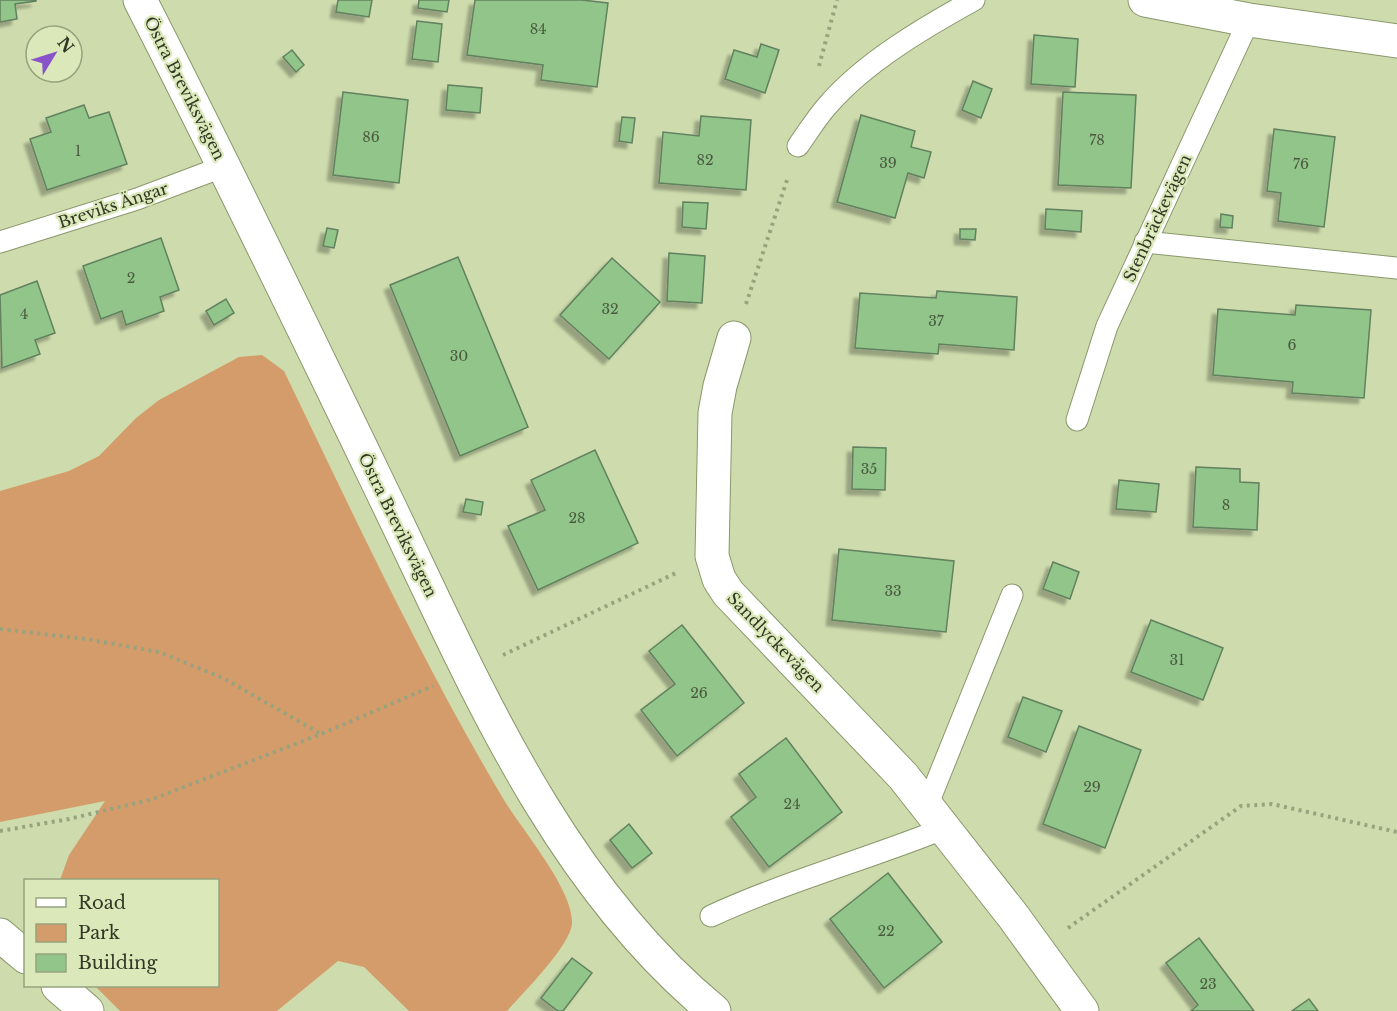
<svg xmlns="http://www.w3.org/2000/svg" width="1397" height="1011" font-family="'Libre Baskerville',serif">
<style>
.green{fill:#d49c6b}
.building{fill:#91c58a;stroke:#62815e;stroke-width:1.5;filter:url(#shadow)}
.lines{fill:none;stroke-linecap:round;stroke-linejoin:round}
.service-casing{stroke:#8a976b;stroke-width:23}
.minor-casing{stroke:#8a976b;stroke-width:35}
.path{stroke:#98a37e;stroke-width:4;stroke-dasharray:3 4.5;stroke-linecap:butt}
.service{stroke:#fff;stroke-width:21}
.minor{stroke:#fff;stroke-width:33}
.labels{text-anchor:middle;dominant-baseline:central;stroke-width:4.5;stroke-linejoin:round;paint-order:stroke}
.number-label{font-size:14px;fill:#4a5a3e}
.street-label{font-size:16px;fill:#323725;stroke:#dbe9ba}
</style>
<defs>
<filter id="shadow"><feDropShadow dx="-5.5" dy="5.5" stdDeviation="1.5" flood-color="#0004"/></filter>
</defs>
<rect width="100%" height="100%" fill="#cedcad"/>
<path class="green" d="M 262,355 L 284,371 C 353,514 420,658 501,795 C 519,827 574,889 572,924 C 570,946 523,993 507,1011 L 409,1011 L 364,967 L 338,961 L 277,1011 L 120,1011 L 95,986 L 218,986 L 218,880 L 60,880 L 69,855 L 105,801 L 0,822 L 0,491 L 69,471 L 99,456 L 136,418 L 159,400 L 239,357 Z"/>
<g class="building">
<path d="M 0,0 L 36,0 L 36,1 L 15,4 L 17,19 L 0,22 Z"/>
<path d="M 338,0 L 372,0 L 369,17 L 336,12 Z"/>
<path d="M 419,0 L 449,0 L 447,12 L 418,8 Z"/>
<path d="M 475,0 L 582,0 L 608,3 L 597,87 L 541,80 L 543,65 L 467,55 Z"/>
<path d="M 417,21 L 442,24 L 438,62 L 412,59 Z"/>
<path d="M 1034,35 L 1078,39 L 1075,87 L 1031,84 Z"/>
<path d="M 761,44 L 779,50 L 765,93 L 725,79 L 734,50 L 757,57 Z"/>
<path d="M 292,50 L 304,65 L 296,72 L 283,57 Z"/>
<path d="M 973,81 L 992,89 L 981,118 L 962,110 Z"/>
<path d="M 448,85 L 482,88 L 480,113 L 446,110 Z"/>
<path d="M 343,92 L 408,100 L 399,183 L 333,175 Z"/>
<path d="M 1063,92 L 1136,95 L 1131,188 L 1058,185 Z"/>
<path d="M 84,105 L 89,118 L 109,112 L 127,164 L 47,190 L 30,139 L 51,132 L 46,118 Z"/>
<path d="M 861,115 L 915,131 L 911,147 L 931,152 L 924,178 L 908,173 L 895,218 L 837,202 Z"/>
<path d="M 701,116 L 751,120 L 746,190 L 659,183 L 663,132 L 699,136 Z"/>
<path d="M 622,117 L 635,118 L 632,143 L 619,141 Z"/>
<path d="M 1274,129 L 1335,137 L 1324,227 L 1278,221 L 1281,193 L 1267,191 Z"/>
<path d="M 683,202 L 708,203 L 706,229 L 682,227 Z"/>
<path d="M 1046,209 L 1082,211 L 1081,232 L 1045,229 Z"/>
<path d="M 1221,214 L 1233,216 L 1232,228 L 1220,227 Z"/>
<path d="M 327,228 L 338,230 L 334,248 L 323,246 Z"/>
<path d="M 960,229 L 976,229 L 975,240 L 960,239 Z"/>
<path d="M 161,238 L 179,290 L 160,297 L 164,311 L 126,325 L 122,311 L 101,319 L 83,266 Z"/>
<path d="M 669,253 L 705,256 L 702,303 L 667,301 Z"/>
<path d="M 458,257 L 528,427 L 460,456 L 390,285 Z"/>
<path d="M 612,258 L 660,302 L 609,359 L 560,315 Z"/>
<path d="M 37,281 L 55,333 L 35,340 L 40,354 L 2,368 L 0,295 Z"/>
<path d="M 937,291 L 1017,297 L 1014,350 L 939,344 L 938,354 L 855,348 L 860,293 L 936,298 Z"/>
<path d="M 226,299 L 234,313 L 214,325 L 206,311 Z"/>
<path d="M 1296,305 L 1371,310 L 1364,398 L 1292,393 L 1293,382 L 1213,375 L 1218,309 L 1295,315 Z"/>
<path d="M 853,447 L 886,448 L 885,490 L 852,489 Z"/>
<path d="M 595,450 L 638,543 L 538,590 L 508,526 L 545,510 L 531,480 Z"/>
<path d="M 1196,467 L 1240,469 L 1240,482 L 1259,483 L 1257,530 L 1193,527 Z"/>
<path d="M 1119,480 L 1159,484 L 1156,512 L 1116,509 Z"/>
<path d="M 466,499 L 483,502 L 481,515 L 463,512 Z"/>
<path d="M 839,549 L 954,561 L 946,632 L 832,620 Z"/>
<path d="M 1053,562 L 1079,572 L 1070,599 L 1043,589 Z"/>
<path d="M 1151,620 L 1223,648 L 1203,700 L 1131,672 Z"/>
<path d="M 682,625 L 744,703 L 677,756 L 641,710 L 675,684 L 649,651 Z"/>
<path d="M 1023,697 L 1062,711 L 1046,752 L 1008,737 Z"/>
<path d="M 1079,726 L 1141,750 L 1105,848 L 1043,824 Z"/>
<path d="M 786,738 L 842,812 L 769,867 L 731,817 L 756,797 L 739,774 Z"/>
<path d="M 629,824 L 652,853 L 632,868 L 610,840 Z"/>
<path d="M 888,873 L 942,942 L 884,988 L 830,919 Z"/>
<path d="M 1199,938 L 1254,1011 L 1191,1011 L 1198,1005 L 1166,963 Z"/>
<path d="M 572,958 L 592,973 L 563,1011 L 558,1011 L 541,998 Z"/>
<path d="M 1309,999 L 1318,1011 L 1292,1011 Z"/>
</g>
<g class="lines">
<g class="service-casing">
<g id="service">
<path d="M 798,146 C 808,132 817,117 828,105 C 865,62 925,27 974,0"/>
<path d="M 0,242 L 137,199 L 225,166"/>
<path d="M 1145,242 L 1397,268"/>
<path d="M 1077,420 L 1107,326 L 1249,20"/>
<path d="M 927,806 L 1012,595"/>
<path d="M 711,916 C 787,881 868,859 945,828"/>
</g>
</g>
<g class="minor-casing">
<g id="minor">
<path d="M 140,0 C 222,160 301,323 379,485 C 469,670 551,877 714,1011"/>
<path d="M 1145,0 L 1249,20 L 1397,41"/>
<path d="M 734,338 L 720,386 L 715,413 L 712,556 L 719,579 L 728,593 L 903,776 L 1013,916 L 1082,1011"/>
<path d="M 0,935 L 26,957"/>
<path d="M 58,986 L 87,1011"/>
</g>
</g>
<g class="path">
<path d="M 819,66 L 837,0"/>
<path d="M 746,304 L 788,177"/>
<path d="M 0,629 L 86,639 L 159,652 L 223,678 L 321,734"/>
<path d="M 503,655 L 678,572"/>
<path d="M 0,831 L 69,819 L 153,799 L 321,734 L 433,686"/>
<path d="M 1068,928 L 1241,806 L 1272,804 L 1397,832"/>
</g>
<use href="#service" class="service"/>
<use href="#minor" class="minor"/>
</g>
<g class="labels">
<g class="number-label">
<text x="538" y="29">84</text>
<text x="371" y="137">86</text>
<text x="1097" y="140">78</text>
<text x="78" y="151">1</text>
<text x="705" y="160">82</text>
<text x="888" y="163">39</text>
<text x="1301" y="164">76</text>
<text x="131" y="278">2</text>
<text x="610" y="309">32</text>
<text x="24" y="314">4</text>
<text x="936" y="321">37</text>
<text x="1292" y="345">6</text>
<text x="459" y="356">30</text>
<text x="869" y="469">35</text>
<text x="1226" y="505">8</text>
<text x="577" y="518">28</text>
<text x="893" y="591">33</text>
<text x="1177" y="660">31</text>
<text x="699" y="693">26</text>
<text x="1092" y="787">29</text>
<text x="792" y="804">24</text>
<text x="886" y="931">22</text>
<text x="1208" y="984">23</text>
</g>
<g class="street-label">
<text transform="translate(185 88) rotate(63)">Östra Breviksvägen</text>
<text transform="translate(113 205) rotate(-18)">Breviks Ängar</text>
<text transform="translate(1157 218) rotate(-65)">Stenbräckevägen</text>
<text transform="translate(398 525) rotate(64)">Östra Breviksvägen</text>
<text transform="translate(776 642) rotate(46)">Sandlyckevägen</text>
</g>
</g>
<rect x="24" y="879" width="195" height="108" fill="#dbe9ba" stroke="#97a27e" stroke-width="1.5"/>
<rect x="36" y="898" width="30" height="9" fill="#ffffff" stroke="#97a27e" stroke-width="1.5"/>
<text x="78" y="909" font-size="18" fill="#323725">Road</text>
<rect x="36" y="924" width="30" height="18" fill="#d49c6b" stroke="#97a27e" stroke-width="1.5"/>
<text x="78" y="939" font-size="18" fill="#323725">Park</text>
<rect x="36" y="954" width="30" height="18" fill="#91c58a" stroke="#97a27e" stroke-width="1.5"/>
<text x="78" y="969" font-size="18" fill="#323725">Building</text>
<g transform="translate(54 54) rotate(52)"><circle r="28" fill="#dbe9ba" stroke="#97a27e" stroke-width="1.5"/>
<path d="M0-4.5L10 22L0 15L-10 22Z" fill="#8953ca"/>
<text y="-9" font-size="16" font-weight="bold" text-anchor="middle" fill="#323725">N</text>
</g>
</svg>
